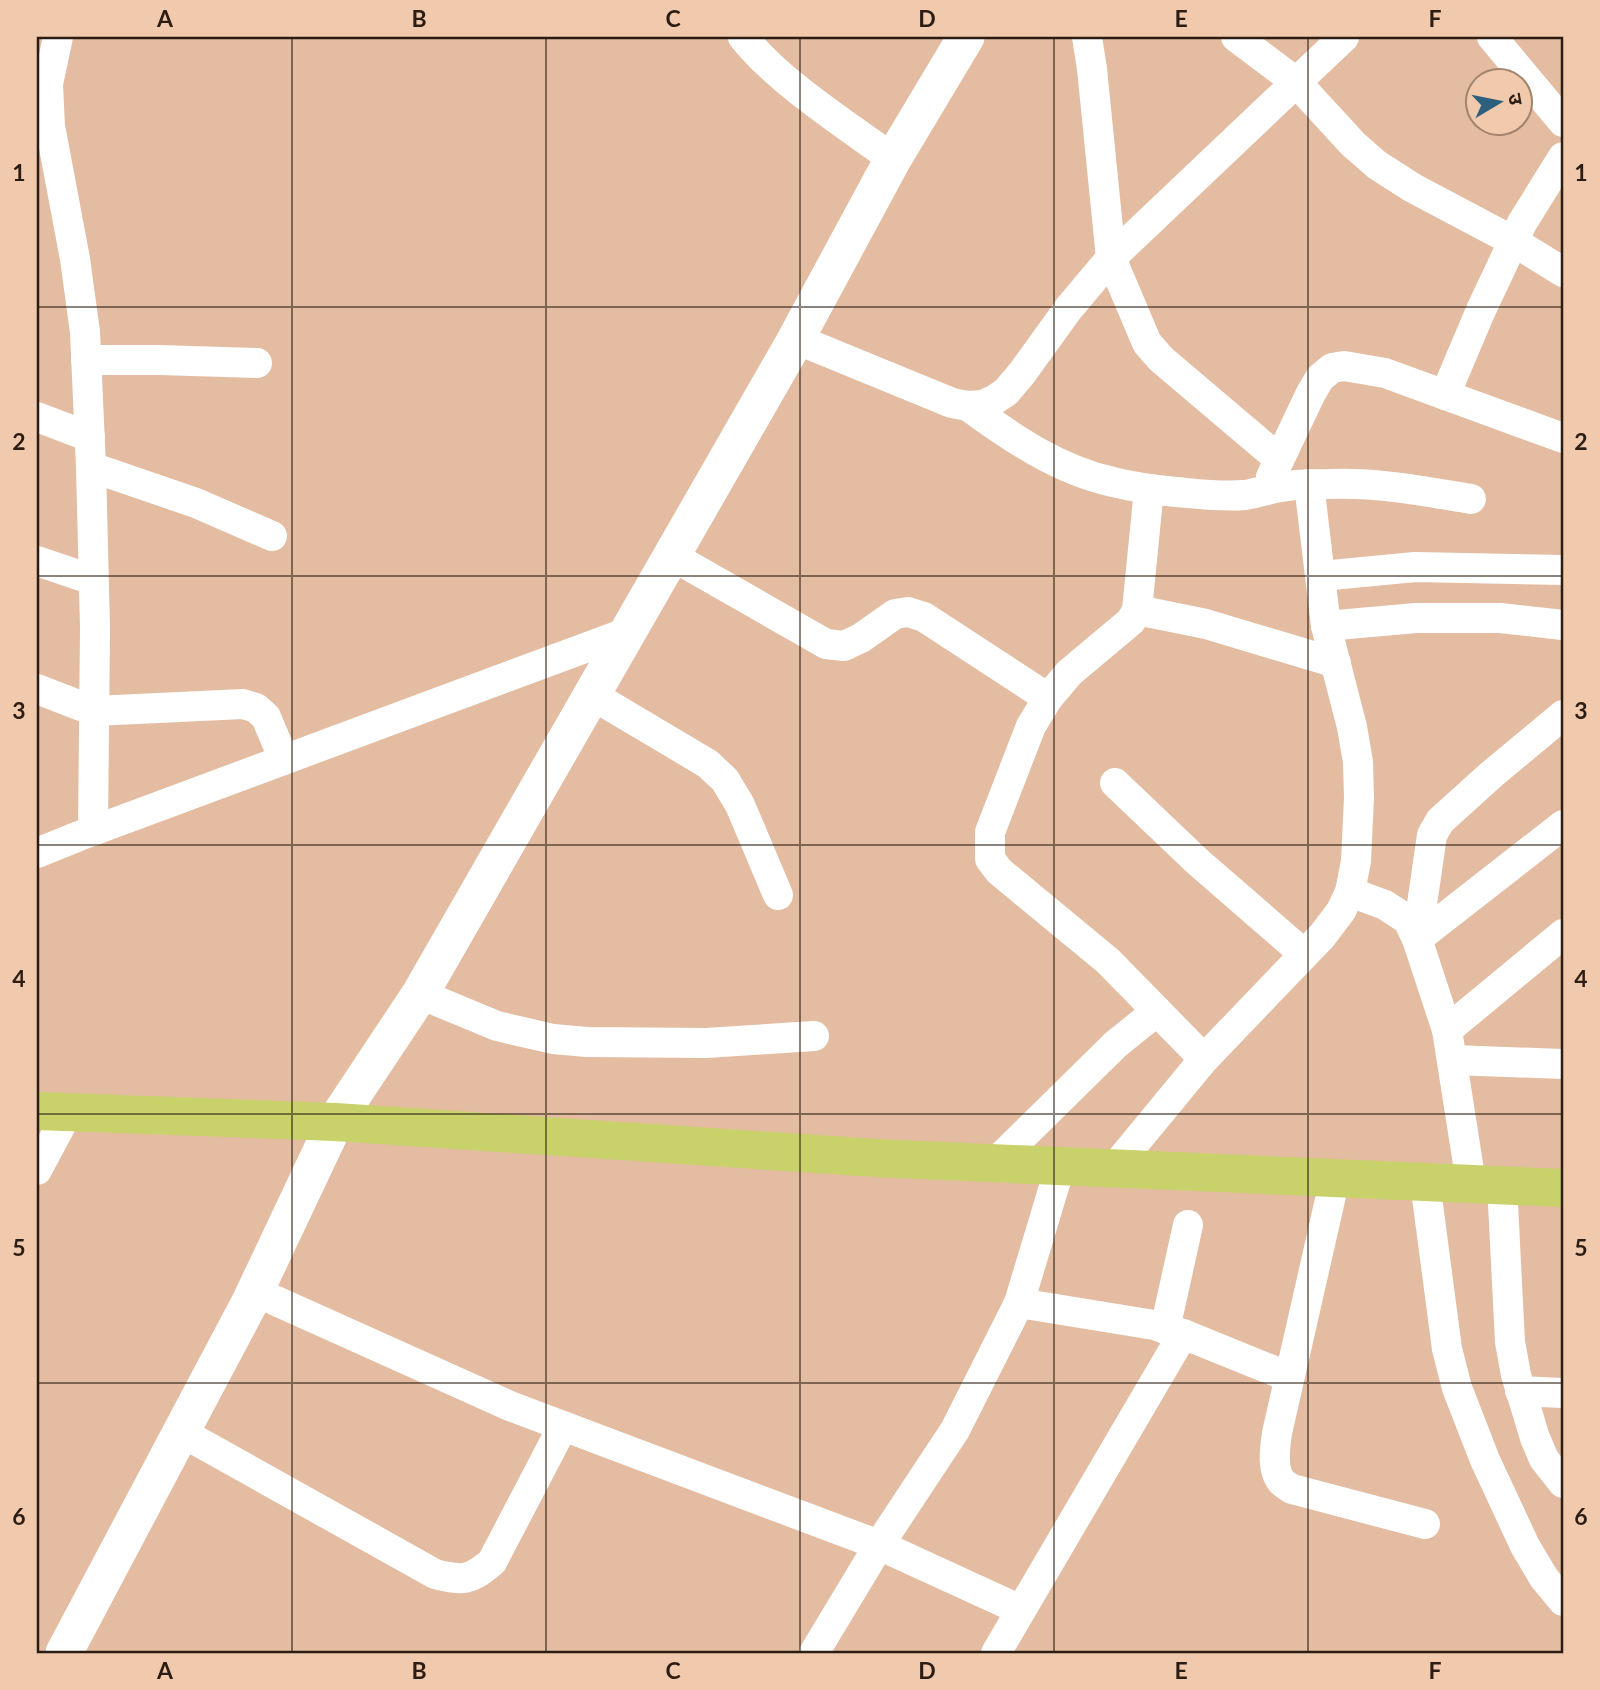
<svg xmlns="http://www.w3.org/2000/svg" width="1600" height="1690" font-family="Lato,'Noto Sans Devanagari',sans-serif">
<style>
.lines{fill:none;stroke-linecap:round;stroke-linejoin:round}
.minor{stroke:#fff;stroke-width:30}
.tertiary{stroke:#fff;stroke-width:37}
.primary{stroke:#c8d16a;stroke-width:38}
.grid{fill:none;stroke:#2b1d13;stroke-width:2;stroke-opacity:0.55}
.neatline{fill:none;stroke:#2b1d13;stroke-width:2.5}
.grid-label{font-size:23px;text-anchor:middle;font-weight:bold;fill:#2b1d13}
</style>
<rect width="100%" height="100%" fill="#e3bca1"/>
<g class="lines">
<g class="minor">
<path d="M 58,37 L 48,84 L 50,126 L 75,259 L 85,332 L 91,467 L 95,628 L 93,831"/>
<path d="M 743,37 C 780,83 845,124 893,159"/>
<path d="M 1087,37 L 1092,69 L 1111,258 L 1147,343 L 1161,359 L 1279,459"/>
<path d="M 1236,37 L 1296,82 L 1353,144 L 1377,165 L 1413,188 L 1513,241 L 1563,272"/>
<path d="M 1492,37 L 1563,122"/>
<path d="M 796,339 L 952,403 L 968,406 L 983,405 L 994,400 L 1006,392 L 1022,373 L 1069,308 L 1111,258 L 1344,37"/>
<path d="M 86,360 L 159,360 L 257,363"/>
<path d="M 1445,395 L 1481,310 L 1522,223 L 1563,157"/>
<path d="M 968,406 C 1012,438 1058,470 1113,482 C 1133,487 1155,490 1176,492 C 1198,494 1222,497 1245,495 C 1257,493 1269,489 1281,487 C 1297,484 1313,484 1329,484 C 1377,482 1424,491 1471,499"/>
<path d="M 37,417 L 90,437"/>
<path d="M 91,467 L 196,503 L 272,536"/>
<path d="M 1271,477 L 1311,393 L 1320,378 L 1332,368 L 1344,366 L 1385,373 L 1563,438"/>
<path d="M 1149,489 L 1137,610 L 1131,621 L 1069,673 L 1048,698 L 1031,726 L 990,832 L 990,859 L 999,871 L 1108,961 L 1204,1059"/>
<path d="M 672,556 L 826,644 L 844,646 L 861,638 L 895,614 L 908,612 L 924,617 L 1048,698"/>
<path d="M 37,561 L 93,580"/>
<path d="M 1321,576 L 1415,567 L 1563,570"/>
<path d="M 1137,610 L 1206,624 L 1336,663"/>
<path d="M 1326,626 L 1416,618 L 1500,618 L 1563,625"/>
<path d="M 37,689 L 94,711 L 243,704 L 256,708 L 266,717 L 284,760"/>
<path d="M 592,695 L 708,764 L 725,780 L 740,805 L 778,895"/>
<path d="M 1115,783 L 1198,862 L 1304,954"/>
<path d="M 37,853 L 79,836 L 628,632"/>
<path d="M 1350,892 L 1385,905 L 1408,920 L 1417,939 L 1447,1030 L 1471,1183"/>
<path d="M 1417,939 L 1432,835 L 1440,821 L 1492,774 L 1563,715"/>
<path d="M 1417,939 L 1563,825"/>
<path d="M 420,994 L 497,1026 L 553,1039 L 587,1042 L 706,1043 L 814,1036"/>
<path d="M 1447,1030 L 1563,934"/>
<path d="M 1453,1060 L 1563,1064"/>
<path d="M 994,1164 L 1116,1044 L 1157,1011"/>
<path d="M 1115,1167 L 1204,1059 L 1322,936 L 1341,911 L 1350,892 L 1356,861 L 1359,798 L 1358,762 L 1352,727 L 1326,626 L 1309,484"/>
<path d="M 37,1170 L 68,1112"/>
<path d="M 1335,1178 L 1277,1433 C 1275,1448 1271,1470 1282,1482 C 1285,1485 1289,1487 1292,1489 L 1425,1524"/>
<path d="M 1425,1182 L 1447,1349 L 1457,1388 L 1485,1460 L 1525,1546 L 1544,1578 L 1563,1601"/>
<path d="M 1502,1184 L 1510,1342 L 1516,1375 L 1535,1438 L 1544,1459 L 1563,1483"/>
<path d="M 256,1292 L 510,1406 L 879,1545 L 1021,1610"/>
<path d="M 1019,1303 L 1154,1325 L 1183,1334 L 1289,1377"/>
<path d="M 1165,1329 L 1188,1225"/>
<path d="M 1520,1391 L 1563,1393"/>
<path d="M 181,1432 L 435,1574 C 463,1581 469,1581 492,1562 L 563,1426"/>
<path d="M 814,1653 L 879,1545 L 955,1430 L 1019,1303 L 1060,1167"/>
<path d="M 996,1653 L 1183,1334"/>
</g>
<path class="tertiary" d="M 64,1653 L 250,1302 L 335,1122 L 420,994 L 792,346 L 893,159 L 966,37"/>
<path class="primary" d="M 37,1111 L 335,1122 L 876,1158 L 1563,1188"/>
</g>
<path class="grid" d="M 292,37 L 292,1653M 546,37 L 546,1653M 800,37 L 800,1653M 1054,37 L 1054,1653M 1308,37 L 1308,1653M 37,307 L 1563,307M 37,576 L 1563,576M 37,845 L 1563,845M 37,1114 L 1563,1114M 37,1383 L 1563,1383"/>
<rect width="1600" height="1690" fill="none" stroke="#f1c9ad" stroke-width="77"/>
<g transform="translate(1499 102) rotate(80)"><circle r="33" fill="#f1c9ad" stroke="#a2846f" stroke-width="2"/>
<path d="M0-5L12 26L0 18L-12 26Z" fill="#2d607d"/>
<text y="-10" font-size="19" font-weight="bold" text-anchor="middle" fill="#2b1d13">उ</text>
</g>
<rect x="38" y="38" width="1524" height="1614" class="neatline"/>
<g class="grid-label">
<text x="165" y="27">A</text>
<text x="419" y="27">B</text>
<text x="673" y="27">C</text>
<text x="927" y="27">D</text>
<text x="1181" y="27">E</text>
<text x="1435" y="27">F</text>
<text x="19" y="181">1</text>
<text x="1581" y="181">1</text>
<text x="19" y="450">2</text>
<text x="1581" y="450">2</text>
<text x="19" y="719">3</text>
<text x="1581" y="719">3</text>
<text x="19" y="987">4</text>
<text x="1581" y="987">4</text>
<text x="19" y="1256">5</text>
<text x="1581" y="1256">5</text>
<text x="19" y="1525">6</text>
<text x="1581" y="1525">6</text>
<text x="165" y="1679">A</text>
<text x="419" y="1679">B</text>
<text x="673" y="1679">C</text>
<text x="927" y="1679">D</text>
<text x="1181" y="1679">E</text>
<text x="1435" y="1679">F</text>
</g>
</svg>
